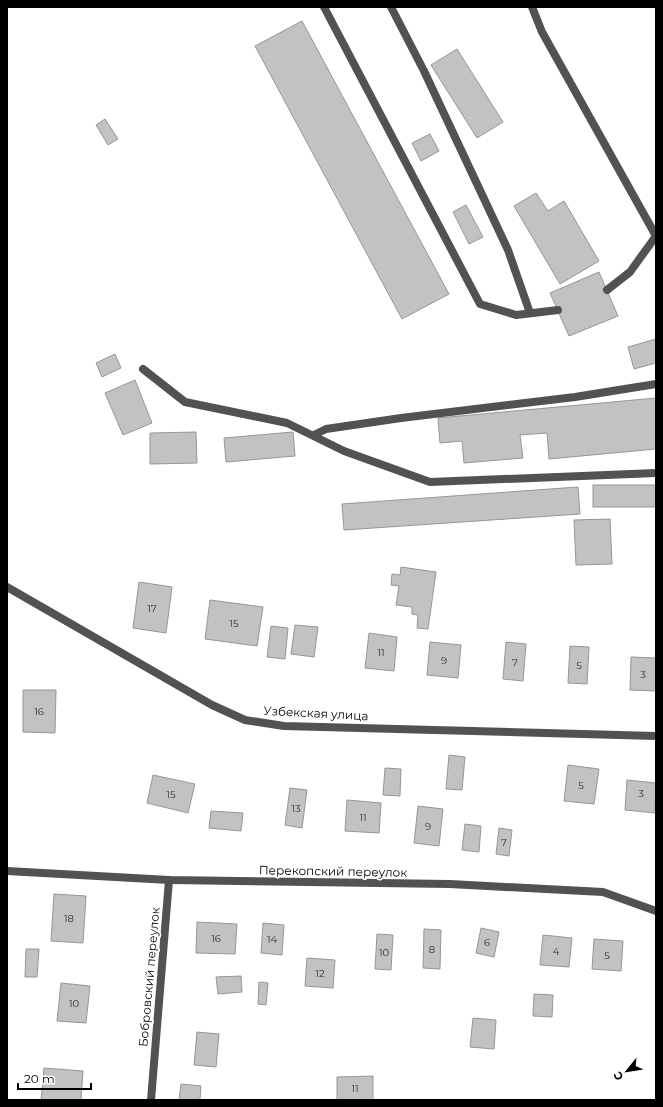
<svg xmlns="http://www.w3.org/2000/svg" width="663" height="1107" font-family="Montserrat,sans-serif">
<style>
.building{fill:#c2c2c2;stroke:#969696}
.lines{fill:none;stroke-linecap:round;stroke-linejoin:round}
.service{stroke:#525252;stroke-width:8}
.minor{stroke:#525252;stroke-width:8}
.labels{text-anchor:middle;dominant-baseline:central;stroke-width:3.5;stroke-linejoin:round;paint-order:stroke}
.number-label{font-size:10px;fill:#303030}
.street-label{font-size:12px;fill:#000;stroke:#fff}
</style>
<rect width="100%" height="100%" fill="#fff"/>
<g class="building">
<path d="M 302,21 L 449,294 L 402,319 L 255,46 Z"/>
<path d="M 457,49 L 503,122 L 477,138 L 431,65 Z"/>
<path d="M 105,119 L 118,139 L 108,145 L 96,125 Z"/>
<path d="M 430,134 L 439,151 L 421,161 L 412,143 Z"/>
<path d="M 536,193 L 548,211 L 564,201 L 599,261 L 560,284 L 514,206 Z"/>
<path d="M 466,205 L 483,237 L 469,244 L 453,212 Z"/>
<path d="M 599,272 L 618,316 L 569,336 L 550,293 Z"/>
<path d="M 656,339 L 656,363 L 634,369 L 628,347 Z"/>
<path d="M 115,354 L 121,368 L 102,377 L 96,363 Z"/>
<path d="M 135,380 L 152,423 L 123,435 L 105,393 Z"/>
<path d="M 656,398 L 656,449 L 549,459 L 547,433 L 520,435 L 523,458 L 464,463 L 462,441 L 440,443 L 438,418 Z"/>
<path d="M 196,432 L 197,463 L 150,464 L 150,433 Z"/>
<path d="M 293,432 L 295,456 L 226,462 L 224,438 Z"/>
<rect x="593" y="485" width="63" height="22"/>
<path d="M 578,487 L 580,514 L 344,530 L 342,504 Z"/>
<path d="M 610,519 L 612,564 L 576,565 L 574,520 Z"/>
<path d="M 401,567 L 436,572 L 428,629 L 417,628 L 418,615 L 412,614 L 412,607 L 396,605 L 399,586 L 391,585 L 392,574 L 400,575 Z"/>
<path d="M 139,582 L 172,587 L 166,633 L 133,628 Z"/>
<path d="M 210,600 L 263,607 L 257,646 L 205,639 Z"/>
<path d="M 295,625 L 318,627 L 314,657 L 291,654 Z"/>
<path d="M 271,626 L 288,628 L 285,659 L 267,657 Z"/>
<path d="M 369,633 L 397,637 L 394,671 L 365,668 Z"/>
<path d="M 430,642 L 461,645 L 458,678 L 427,675 Z"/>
<path d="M 506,642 L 526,644 L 523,681 L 503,679 Z"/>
<path d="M 570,646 L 589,647 L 587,684 L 568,683 Z"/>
<path d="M 631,657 L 656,658 L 656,691 L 630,690 Z"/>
<path d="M 23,690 L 56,690 L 55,733 L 23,732 Z"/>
<path d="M 449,755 L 465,757 L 462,790 L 446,789 Z"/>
<path d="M 568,765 L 599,769 L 594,804 L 564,801 Z"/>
<path d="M 385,768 L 401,769 L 400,796 L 383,795 Z"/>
<path d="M 153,775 L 195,784 L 188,813 L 147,803 Z"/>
<path d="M 627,780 L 656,783 L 655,813 L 625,810 Z"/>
<path d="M 290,788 L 307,790 L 302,828 L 285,825 Z"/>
<path d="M 347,800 L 381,803 L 379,833 L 345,831 Z"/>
<path d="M 418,806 L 443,809 L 439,846 L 414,843 Z"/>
<path d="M 211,811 L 243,813 L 241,831 L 209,828 Z"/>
<path d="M 465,824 L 481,826 L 479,852 L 462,850 Z"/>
<path d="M 499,828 L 512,830 L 509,856 L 496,854 Z"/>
<path d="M 54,894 L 86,896 L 83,943 L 51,941 Z"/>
<path d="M 197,922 L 237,924 L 235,954 L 196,953 Z"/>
<path d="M 263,923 L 284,925 L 282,955 L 261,953 Z"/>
<path d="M 481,928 L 499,932 L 494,957 L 476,953 Z"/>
<path d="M 424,929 L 441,930 L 440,969 L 423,968 Z"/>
<path d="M 377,934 L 393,935 L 391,970 L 375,969 Z"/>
<path d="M 543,935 L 572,938 L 569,967 L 540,965 Z"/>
<path d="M 594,939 L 623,941 L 621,971 L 592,969 Z"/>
<path d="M 26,949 L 39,949 L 37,977 L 25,977 Z"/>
<path d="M 307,958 L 335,960 L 333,988 L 305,986 Z"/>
<path d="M 241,976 L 242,992 L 218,994 L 216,977 Z"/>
<path d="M 259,982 L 268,983 L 266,1005 L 258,1004 Z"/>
<path d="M 61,983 L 90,986 L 86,1023 L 57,1021 Z"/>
<path d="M 534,994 L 553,995 L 552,1017 L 533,1016 Z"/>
<path d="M 473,1018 L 496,1020 L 494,1049 L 470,1047 Z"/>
<path d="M 197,1032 L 219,1034 L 216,1067 L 194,1065 Z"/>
<path d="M 44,1068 L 83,1071 L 81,1100 L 41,1100 Z"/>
<path d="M 373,1076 L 373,1100 L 337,1100 L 337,1077 Z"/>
<path d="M 181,1084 L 201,1086 L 200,1100 L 179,1100 Z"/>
</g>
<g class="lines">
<g class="service">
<path d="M 324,7 L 480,304 L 516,315 L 558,310"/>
<path d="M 391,7 L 424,71 L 508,250 L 530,313"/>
<path d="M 532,7 L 542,32 L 656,236"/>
<path d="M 607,290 L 630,272 L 656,236"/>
<path d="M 143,369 L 185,402 L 287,423 L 344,451 L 430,482 L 656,473"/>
<path d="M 314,435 L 326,429 L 401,418 L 575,397 L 656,384"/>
</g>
<g class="minor">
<path d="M 7,587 L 212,705 L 245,720 L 284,726 L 656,736"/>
<path d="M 7,871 L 169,880 L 450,884 L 603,892 L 656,911"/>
<path d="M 151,1100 L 169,880"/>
</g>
</g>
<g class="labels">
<g class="number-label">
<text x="152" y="608">17</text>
<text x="234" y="623">15</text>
<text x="381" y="652">11</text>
<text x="444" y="660">9</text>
<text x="515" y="662">7</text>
<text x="579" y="665">5</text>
<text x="643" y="674">3</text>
<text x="39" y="711">16</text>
<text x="581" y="785">5</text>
<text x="641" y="793">3</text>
<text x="171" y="794">15</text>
<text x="296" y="808">13</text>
<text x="363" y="817">11</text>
<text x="428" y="826">9</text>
<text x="504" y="842">7</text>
<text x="69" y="918">18</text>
<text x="216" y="938">16</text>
<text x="272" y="939">14</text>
<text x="487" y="942">6</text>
<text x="432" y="949">8</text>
<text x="556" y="951">4</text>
<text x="384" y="952">10</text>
<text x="607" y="955">5</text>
<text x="320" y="973">12</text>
<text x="74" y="1003">10</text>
<text x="355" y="1088">11</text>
</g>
<g class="street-label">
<text transform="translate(316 713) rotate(3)">Узбекская улица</text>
<text transform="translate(333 871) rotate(1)">Перекопский переулок</text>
<text transform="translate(149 977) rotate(-85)">Бобровский переулок</text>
</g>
</g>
<rect width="663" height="1107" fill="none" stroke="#000000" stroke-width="16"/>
<g transform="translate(627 1071) rotate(240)" stroke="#ffffff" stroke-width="3" paint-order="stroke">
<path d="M0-3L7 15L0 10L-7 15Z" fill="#000000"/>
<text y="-6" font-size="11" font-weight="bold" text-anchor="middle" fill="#000000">С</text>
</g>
<path d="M18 1083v6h73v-6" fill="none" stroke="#000000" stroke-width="2"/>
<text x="24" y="1083" font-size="12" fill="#000000" stroke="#ffffff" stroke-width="3" paint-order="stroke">20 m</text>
</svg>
